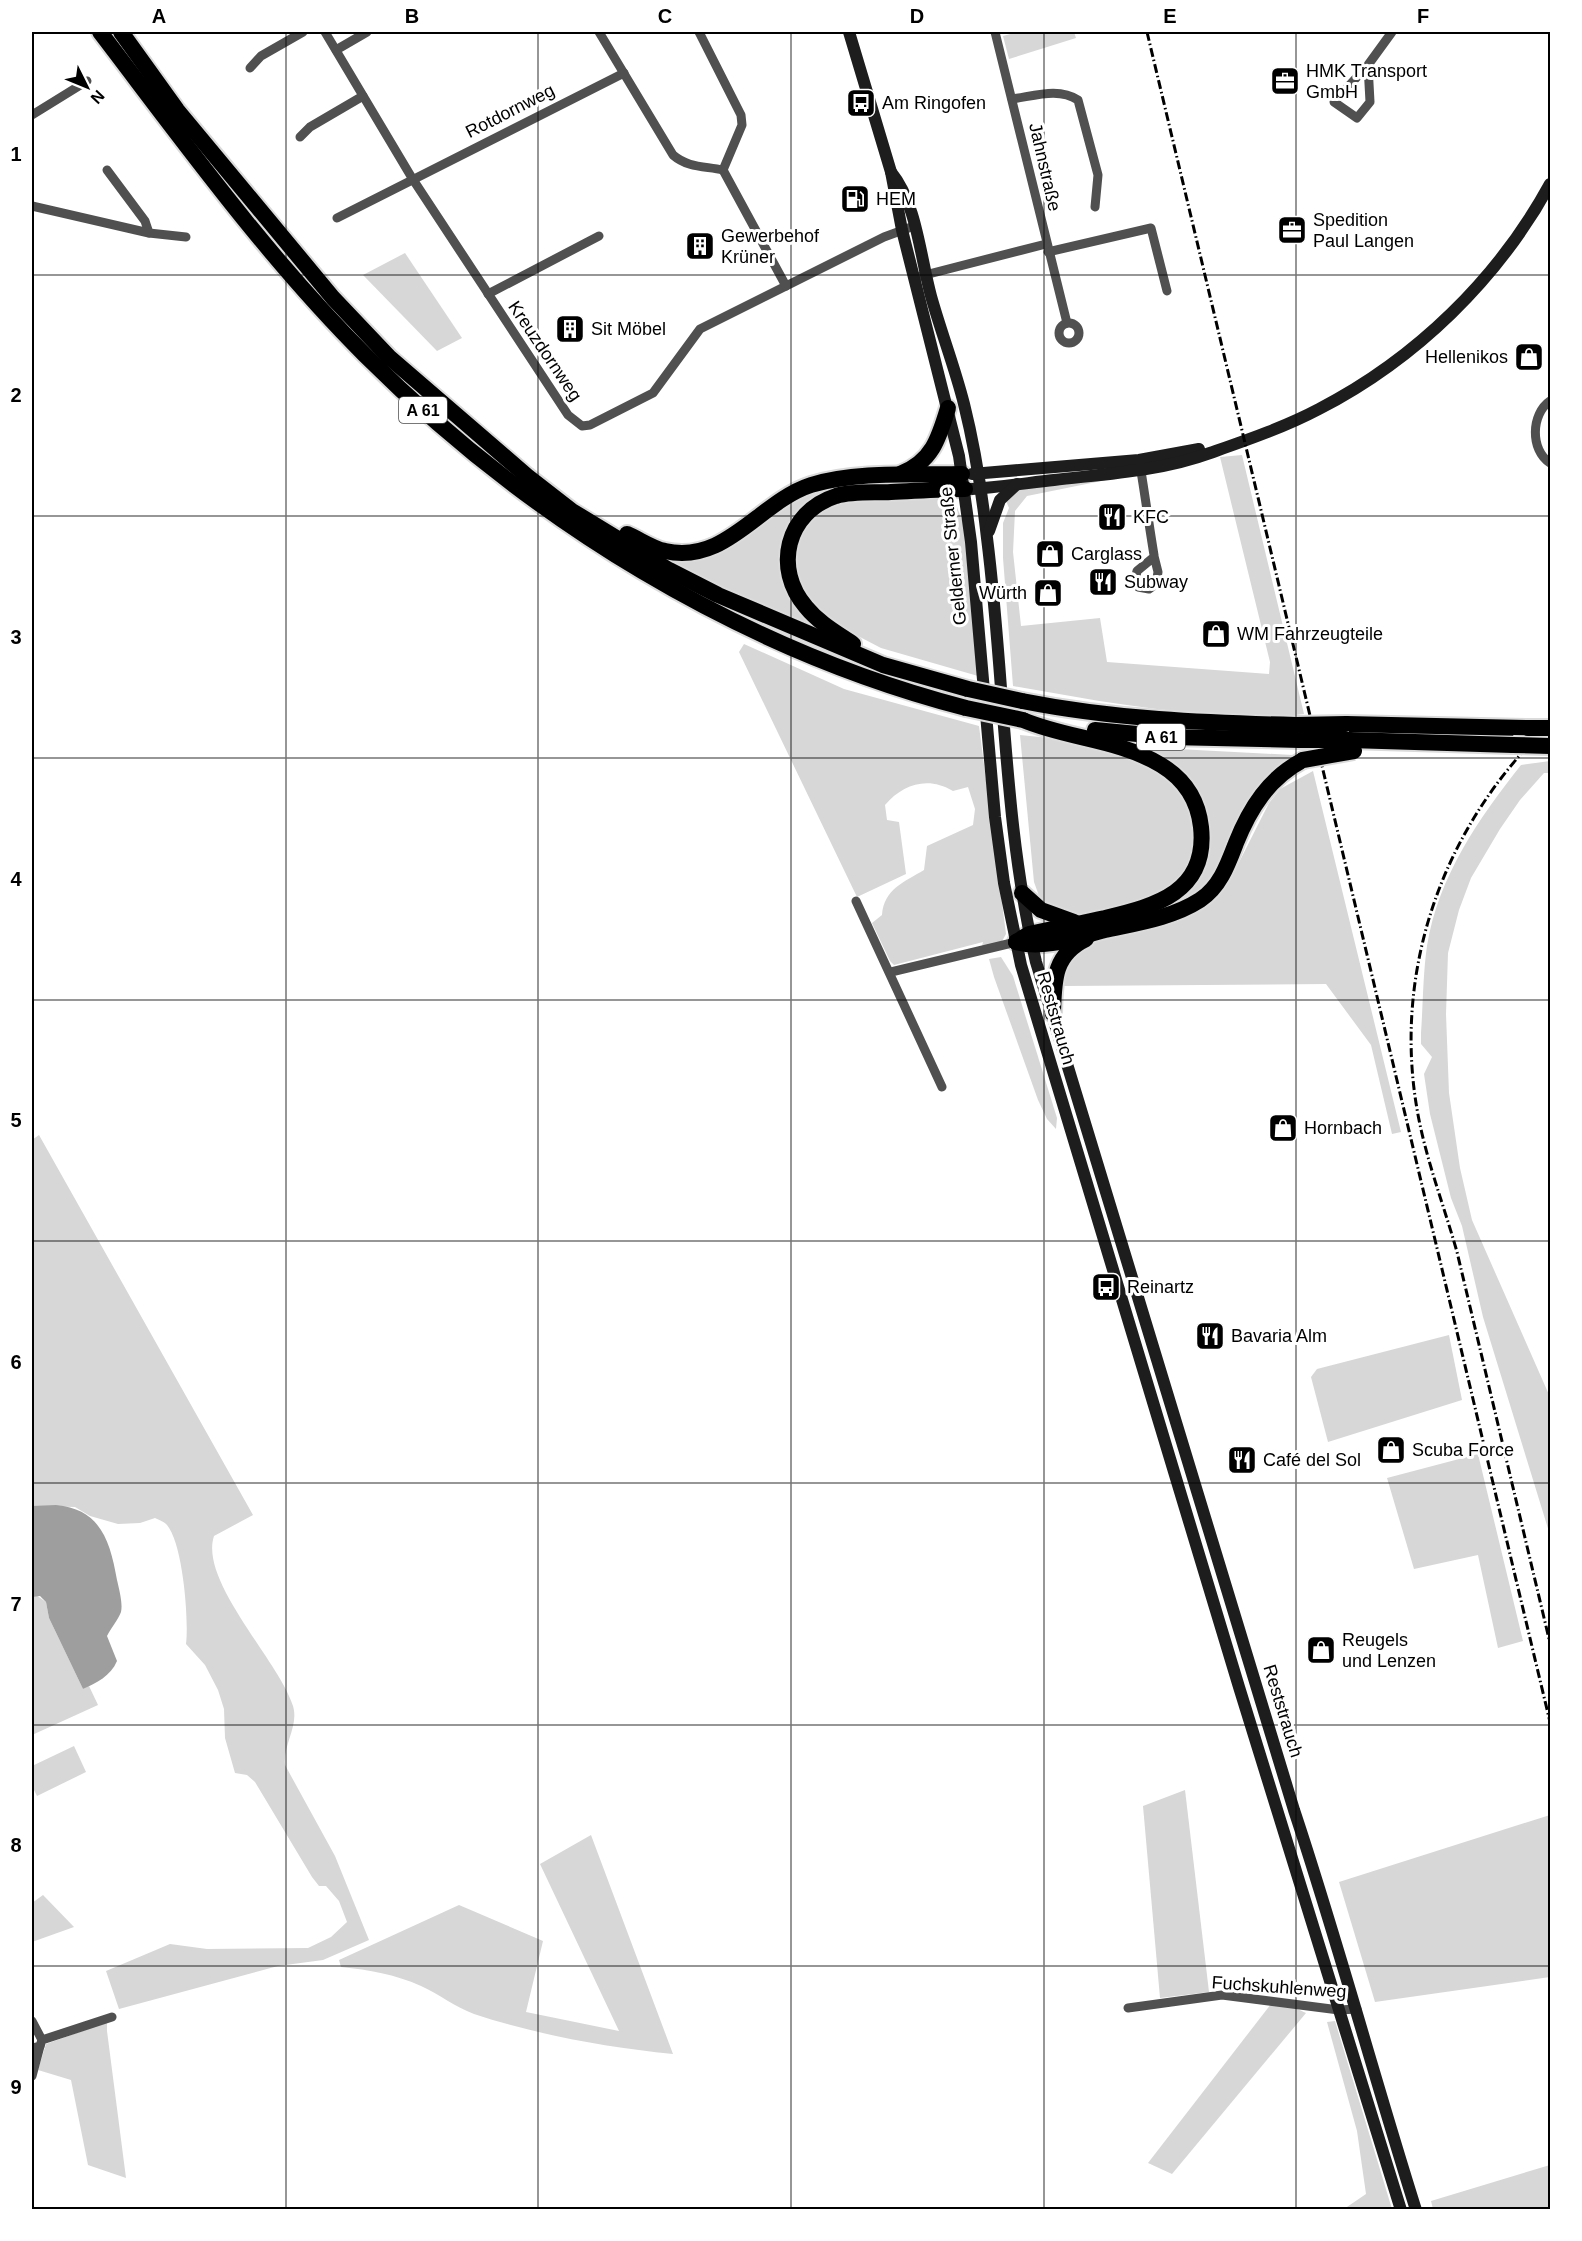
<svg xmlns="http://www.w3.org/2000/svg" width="1582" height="2241" font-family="Arial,sans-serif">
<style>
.green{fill:#d7d7d7}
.water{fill:#9e9e9e}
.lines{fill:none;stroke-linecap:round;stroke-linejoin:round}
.highway-casing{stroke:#dbdbdb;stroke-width:20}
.street{stroke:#505050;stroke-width:9}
.secondary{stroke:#1d1d1d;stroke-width:12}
.highway{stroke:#000;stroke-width:16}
.rail{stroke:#000;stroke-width:3;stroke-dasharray:9 3 1.5 3;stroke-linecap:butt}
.highway-bridge-casing{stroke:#dbdbdb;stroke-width:20;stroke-linecap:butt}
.highway-bridge{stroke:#000;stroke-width:16}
.grid{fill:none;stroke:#000;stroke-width:1.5;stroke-opacity:0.55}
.labels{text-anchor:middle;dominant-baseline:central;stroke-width:6;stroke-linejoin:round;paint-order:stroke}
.shield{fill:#fff;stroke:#4c4c4c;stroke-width:1.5}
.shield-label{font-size:16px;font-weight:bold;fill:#000}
.poi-label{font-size:18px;fill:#000;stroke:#fff;text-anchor:start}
.street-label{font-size:18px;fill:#000;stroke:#fff}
.neatline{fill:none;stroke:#000;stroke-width:2}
.grid-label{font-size:20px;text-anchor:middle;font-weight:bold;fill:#000}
</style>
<rect width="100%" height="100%" fill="#fff"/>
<g class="green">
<path d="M 1018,32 L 1074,32 L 1076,38 L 1009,59 L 1003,36 Z"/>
<path d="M 405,253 L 462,338 L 437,351 L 363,275 Z"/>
<path d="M 1242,455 L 1304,714 C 1281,717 1258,716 1235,715 C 1160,713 1087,699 1013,686 L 1003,558 L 1003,523 L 1009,508 L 1006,501 L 1021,488 L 1126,476 L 1027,496 L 1015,511 L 1013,552 L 1021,626 L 1100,618 L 1107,662 L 1269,674 L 1270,662 L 1220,457 Z"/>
<path d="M 863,481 L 863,485 L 804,507 L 784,575 L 844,641 L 744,600 L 662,556 L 675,557 L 811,487 Z"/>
<path d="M 942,498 L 955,502 L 964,525 L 978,676 L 881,648 L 833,623 L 804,594 L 793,568 L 796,543 L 804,526 L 816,513 L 840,501 Z"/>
<path d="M 744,644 L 844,689 L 979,726 L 1006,934 L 1001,943 L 982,946 L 983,942 L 894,965 L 890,961 L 872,923 L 882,915 C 884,889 904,882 924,870 L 927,846 L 973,825 L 975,809 L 968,787 L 953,791 C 928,776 903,784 885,805 L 887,820 L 899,822 L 906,874 L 857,897 L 739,652 Z"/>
<path d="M 1020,735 C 1065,739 1132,747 1167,778 C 1183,792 1193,811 1193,833 C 1193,885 1159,898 1114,909 C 1103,911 1089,917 1078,917 C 1067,916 1054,910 1043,907 L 1034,882 Z"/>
<path d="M 1140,747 L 1293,755 L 1293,759 L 1203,891 L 1160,915 L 1160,907 L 1183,892 L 1206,819 Z"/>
<path d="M 1550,761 L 1550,773 L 1544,773 L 1520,800 L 1500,829 L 1471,878 L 1459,910 L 1448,953 L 1446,1014 L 1449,1093 L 1460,1168 L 1472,1220 L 1550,1397 L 1550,1535 L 1483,1317 L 1462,1226 L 1451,1198 L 1430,1114 L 1424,1074 L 1432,1057 L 1421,1044 L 1421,1033 C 1423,1005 1423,973 1427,946 C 1438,877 1479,818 1521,765 Z"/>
<path d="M 1313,771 L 1401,1132 L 1392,1134 L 1371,1045 L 1326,984 L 1064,986 L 1066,959 L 1096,939 L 1185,918 L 1202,908 L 1230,880 L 1269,803 L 1280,789 Z"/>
<path d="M 1001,957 L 1013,976 L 1057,1118 L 1056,1129 L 1047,1119 L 1038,1100 L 994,977 L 989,959 Z"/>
<path d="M 39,1135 L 253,1515 L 214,1536 C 199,1581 279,1661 293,1706 C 299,1726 283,1744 285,1765 L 335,1856 L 369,1940 L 323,1960 L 278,1966 L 119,2009 L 106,1971 L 170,1944 L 207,1949 L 308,1948 L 331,1937 L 347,1922 L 339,1901 L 326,1886 L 319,1886 L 312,1877 L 255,1782 L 247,1775 L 235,1773 L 225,1738 L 224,1709 L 218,1690 L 205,1665 L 186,1644 C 189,1620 183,1544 167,1525 C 165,1522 159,1520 155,1518 L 140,1523 L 118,1524 L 90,1516 L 75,1507 L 32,1506 L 32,1140 Z"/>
<path d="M 1449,1335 L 1462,1400 L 1328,1442 L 1311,1377 L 1317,1369 Z"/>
<path d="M 1478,1454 L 1523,1641 L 1498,1648 L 1478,1555 L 1414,1569 L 1387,1478 Z"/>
<path d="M 36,1595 L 46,1602 L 49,1618 L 83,1689 L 89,1686 L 98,1705 L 32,1735 L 32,1597 Z"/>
<path d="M 74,1746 L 86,1772 L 37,1796 L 32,1786 L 32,1766 Z"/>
<path d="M 1185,1790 L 1209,1992 L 1160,1998 L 1143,1806 Z"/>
<path d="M 1550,1815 L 1550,1977 L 1375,2002 L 1339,1882 Z"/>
<path d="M 591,1835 L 673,2054 C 605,2047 538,2035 474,2014 C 455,2007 439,1994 421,1986 C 394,1974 370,1970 341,1967 L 339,1960 L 459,1905 L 543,1941 L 526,2012 L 619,2031 L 540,1864 Z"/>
<path d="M 43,1895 L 74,1927 L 32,1942 L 32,1903 Z"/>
<path d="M 1271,2004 L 1293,2007 L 1306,2013 L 1172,2174 L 1148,2163 Z"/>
<path d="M 1335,2021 L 1392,2209 L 1344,2209 L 1366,2194 L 1357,2131 L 1327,2022 Z"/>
<path d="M 107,2022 L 107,2031 L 126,2178 L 88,2165 L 71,2080 L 38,2070 L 46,2044 Z"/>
<path d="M 1550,2165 L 1550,2209 L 1433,2209 L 1431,2201 Z"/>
</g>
<path class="water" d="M 56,1505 C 100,1509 110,1540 117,1580 C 119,1589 123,1603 121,1612 C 118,1620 111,1628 107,1636 L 117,1661 C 111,1676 96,1683 83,1689 L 49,1618 L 46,1602 L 40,1596 L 32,1597 L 32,1506 Z"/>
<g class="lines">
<g class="highway-casing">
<g id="highway">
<path d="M 100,32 C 184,142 266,256 365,355 C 530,520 739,649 966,708"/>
<path d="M 121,32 L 177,110 L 333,298 L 389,357 L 527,476 L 572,511 L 669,570 L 718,595 L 883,665 L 968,689"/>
<path d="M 900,474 C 932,462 939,438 948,408"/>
<path d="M 627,534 C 639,539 653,549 665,551 C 726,565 759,502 811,485 C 855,471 915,475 962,474"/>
<path d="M 853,644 C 837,633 819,623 806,607 C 773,569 786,512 836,496 C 853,491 873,493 891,492 C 915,491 940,489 965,489"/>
<path d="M 1022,701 C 1113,719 1204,723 1296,725"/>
<path d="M 1346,724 L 1528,728"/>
<path d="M 1095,730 L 1169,737 L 1300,740"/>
<path d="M 1349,740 L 1513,745"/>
<path d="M 1022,893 L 1041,910 L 1074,922"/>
<path d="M 1016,942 L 1029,934 C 1055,929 1080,923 1105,918 C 1156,906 1208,892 1201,827 C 1198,800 1184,779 1161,765 C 1118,739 1068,739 1023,720"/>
<path d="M 1016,942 C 1044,950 1077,937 1105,930 C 1137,923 1172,918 1200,900 C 1220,887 1228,864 1236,843 C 1250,808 1269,778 1303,760"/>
<path d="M 1053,1014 C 1054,981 1053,955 1086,939"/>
</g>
</g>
<g class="street">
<path d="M 325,32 L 412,178 L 568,415 L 582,426 L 590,425 L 653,393 L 700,329 L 884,237 L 914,226"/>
<path d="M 599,32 L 673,155 C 688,168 705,166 723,170"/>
<path d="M 699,32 L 741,115 L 742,125 L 723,170 L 786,286"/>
<path d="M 995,32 L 1067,323"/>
<path d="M 336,50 L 367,32"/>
<path d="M 1368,65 L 1370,102 L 1357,118 L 1334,102 L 1368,65 L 1392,32"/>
<path d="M 250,68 L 261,56 L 303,32"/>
<path d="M 1012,99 C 1034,96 1059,87 1078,100 L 1098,175 L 1095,207"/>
<path d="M 32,115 L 87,81"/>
<path d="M 300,137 L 310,127 L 363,96"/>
<path d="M 107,170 L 145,221 L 149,233"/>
<path d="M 32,206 L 149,233 L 186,237"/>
<path d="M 337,218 L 624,73"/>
<path d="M 1048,252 L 1151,228 L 1167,291"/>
<path d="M 921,276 L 1046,244"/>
<path d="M 488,294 L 599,236"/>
<circle cx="1069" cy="333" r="10"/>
<path d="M 1550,401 C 1531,414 1530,450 1550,463"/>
<path d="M 1140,465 C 1145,495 1149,525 1154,555 L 1154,557 L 1137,571 L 1135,581 L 1138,587 L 1149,589 L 1156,584 L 1158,572 L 1154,556"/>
<path d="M 856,901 L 942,1087"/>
<path d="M 891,972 L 1016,942"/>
<path d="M 1128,2008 L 1222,1995 L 1339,2010 L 1357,2009"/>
<path d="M 32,2021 L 42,2040"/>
<path d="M 32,2048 L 40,2046 L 42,2040 L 112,2017"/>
<path d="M 32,2076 L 40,2046"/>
</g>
<g class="secondary">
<path d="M 849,32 L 891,172 L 902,230 L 959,456 L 971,542 L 995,817 L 1004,883 L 1021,965 L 1239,1687 L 1401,2210"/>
<path d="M 891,172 C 917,204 920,256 931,296 C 941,332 955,368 964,404 C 975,448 982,493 987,538 C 1005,679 1003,823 1036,962 L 1294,1810 C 1338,1942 1374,2077 1416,2210"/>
<path d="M 972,474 L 1139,460 L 1199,449"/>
<path d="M 972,489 C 1000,487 1027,483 1054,480 C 1105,474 1161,471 1210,453 C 1247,440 1285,427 1319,409 C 1416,359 1498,279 1550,184"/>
<path d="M 989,531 L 1000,500 L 1017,484"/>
</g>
<use href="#highway" class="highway"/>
<g class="rail">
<path d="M 1147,32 L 1550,1722"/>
<path d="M 1550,724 C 1447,821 1394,962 1416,1103 C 1424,1155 1443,1202 1457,1252 L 1550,1643"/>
</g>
<g class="highway-bridge-casing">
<g id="highway-bridge">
<path d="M 968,689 L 1022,701"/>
<path d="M 966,708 L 1023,720"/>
<path d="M 1296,725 L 1346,724"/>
<path d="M 1528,728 L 1550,728"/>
<path d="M 1300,740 L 1349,740"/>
<path d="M 1513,745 L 1550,746"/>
<path d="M 1303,760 L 1354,751"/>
</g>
</g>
<use href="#highway-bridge" class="highway-bridge"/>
</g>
<path class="grid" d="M 286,32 L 286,2210M 538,32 L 538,2210M 791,32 L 791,2210M 1044,32 L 1044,2210M 1296,32 L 1296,2210M 32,275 L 1550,275M 32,516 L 1550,516M 32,758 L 1550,758M 32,1000 L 1550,1000M 32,1241 L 1550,1241M 32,1483 L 1550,1483M 32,1725 L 1550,1725M 32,1966 L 1550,1966"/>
<defs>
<g id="office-square" transform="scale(1.5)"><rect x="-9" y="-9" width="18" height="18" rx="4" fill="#000" stroke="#fff"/><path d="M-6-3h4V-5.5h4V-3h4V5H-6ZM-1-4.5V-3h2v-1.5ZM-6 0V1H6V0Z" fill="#fff"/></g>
<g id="bus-square" transform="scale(1.5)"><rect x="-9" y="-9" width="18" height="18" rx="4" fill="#000" stroke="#fff"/><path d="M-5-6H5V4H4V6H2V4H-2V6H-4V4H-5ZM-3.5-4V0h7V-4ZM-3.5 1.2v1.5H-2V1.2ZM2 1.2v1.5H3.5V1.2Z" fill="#fff"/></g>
<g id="fuel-square" transform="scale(1.5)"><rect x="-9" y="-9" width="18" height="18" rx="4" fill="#000" stroke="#fff"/><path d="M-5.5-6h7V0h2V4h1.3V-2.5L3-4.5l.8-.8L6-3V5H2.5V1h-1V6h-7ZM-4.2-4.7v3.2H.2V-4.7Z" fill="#fff"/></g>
<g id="building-square" transform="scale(1.5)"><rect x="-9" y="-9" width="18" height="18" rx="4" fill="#000" stroke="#fff"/><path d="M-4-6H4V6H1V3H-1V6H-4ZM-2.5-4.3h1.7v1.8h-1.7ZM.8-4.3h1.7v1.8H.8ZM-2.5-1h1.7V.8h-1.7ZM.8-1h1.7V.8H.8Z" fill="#fff"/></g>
<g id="shop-square" transform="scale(1.5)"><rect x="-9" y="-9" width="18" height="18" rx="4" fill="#000" stroke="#fff"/><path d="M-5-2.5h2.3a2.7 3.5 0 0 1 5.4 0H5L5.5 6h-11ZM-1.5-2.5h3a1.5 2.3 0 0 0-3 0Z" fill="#fff"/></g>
<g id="restaurant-square" transform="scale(1.5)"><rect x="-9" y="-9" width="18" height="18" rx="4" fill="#000" stroke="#fff"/><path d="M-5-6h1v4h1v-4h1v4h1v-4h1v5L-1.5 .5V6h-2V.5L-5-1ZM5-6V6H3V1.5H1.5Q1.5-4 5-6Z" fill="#fff"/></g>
</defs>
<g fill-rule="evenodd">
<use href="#office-square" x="1285" y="81"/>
<use href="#bus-square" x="861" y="103"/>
<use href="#fuel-square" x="855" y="199"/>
<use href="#office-square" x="1292" y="230"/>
<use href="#building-square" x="700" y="246"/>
<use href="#building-square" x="570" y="329"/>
<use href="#shop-square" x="1529" y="357"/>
<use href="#restaurant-square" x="1112" y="517"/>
<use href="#shop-square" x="1050" y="554"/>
<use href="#restaurant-square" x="1103" y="582"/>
<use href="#shop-square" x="1048" y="593"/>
<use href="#shop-square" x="1216" y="634"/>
<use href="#shop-square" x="1283" y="1128"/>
<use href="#bus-square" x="1106" y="1287"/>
<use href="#restaurant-square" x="1210" y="1336"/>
<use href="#shop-square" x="1391" y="1450"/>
<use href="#restaurant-square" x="1242" y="1460"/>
<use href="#shop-square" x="1321" y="1650"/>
</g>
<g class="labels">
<g class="shield">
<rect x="399" y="397" width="48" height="26" rx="4.5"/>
<rect x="1137" y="724" width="48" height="26" rx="4.5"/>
</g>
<g class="shield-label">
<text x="423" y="410">A 61</text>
<text x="1161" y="737">A 61</text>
</g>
<g class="poi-label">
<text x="1306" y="71">HMK Transport<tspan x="1306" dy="21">GmbH</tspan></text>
<text x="882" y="103">Am Ringofen</text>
<text x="876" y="199">HEM</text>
<text x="1313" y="220">Spedition<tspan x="1313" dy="21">Paul Langen</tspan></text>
<text x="721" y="236">Gewerbehof<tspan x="721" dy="21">Krüner</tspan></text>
<text x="591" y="329">Sit Möbel</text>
<text x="1508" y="357" text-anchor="end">Hellenikos</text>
<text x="1133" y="517">KFC</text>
<text x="1071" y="554">Carglass</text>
<text x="1124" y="582">Subway</text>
<text x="1027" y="593" text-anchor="end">Würth</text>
<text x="1237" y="634">WM Fahrzeugteile</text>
<text x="1304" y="1128">Hornbach</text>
<text x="1127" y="1287">Reinartz</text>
<text x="1231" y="1336">Bavaria Alm</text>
<text x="1412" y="1450">Scuba Force</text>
<text x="1263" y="1460">Café del Sol</text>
<text x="1342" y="1640">Reugels<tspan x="1342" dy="21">und Lenzen</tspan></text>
</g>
<g class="street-label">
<text transform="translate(510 111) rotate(-27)">Rotdornweg</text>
<text transform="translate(1045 167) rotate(77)">Jahnstraße</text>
<text transform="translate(545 351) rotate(56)">Kreuzdornweg</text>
<text transform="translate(953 556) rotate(-96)">Gelderner Straße</text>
<text transform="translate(1056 1018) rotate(74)">Reststrauch</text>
<text transform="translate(1283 1711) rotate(73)">Reststrauch</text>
<text transform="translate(1279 1987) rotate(4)">Fuchskuhlenweg</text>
</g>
</g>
<rect width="1582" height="2241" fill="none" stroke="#ffffff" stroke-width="66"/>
<g transform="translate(87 87) rotate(133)" stroke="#ffffff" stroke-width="4.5" paint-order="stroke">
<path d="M0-4.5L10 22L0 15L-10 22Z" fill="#000000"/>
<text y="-9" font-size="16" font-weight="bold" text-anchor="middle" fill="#000000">N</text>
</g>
<rect x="33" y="33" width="1516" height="2175" class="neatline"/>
<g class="grid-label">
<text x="159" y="23">A</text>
<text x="412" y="23">B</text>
<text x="665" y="23">C</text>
<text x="917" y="23">D</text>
<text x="1170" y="23">E</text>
<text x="1423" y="23">F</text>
<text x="16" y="161">1</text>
<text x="16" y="402">2</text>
<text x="16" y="644">3</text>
<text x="16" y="886">4</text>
<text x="16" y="1127">5</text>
<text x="16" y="1369">6</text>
<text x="16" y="1611">7</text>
<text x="16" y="1852">8</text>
<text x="16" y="2094">9</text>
</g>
</svg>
